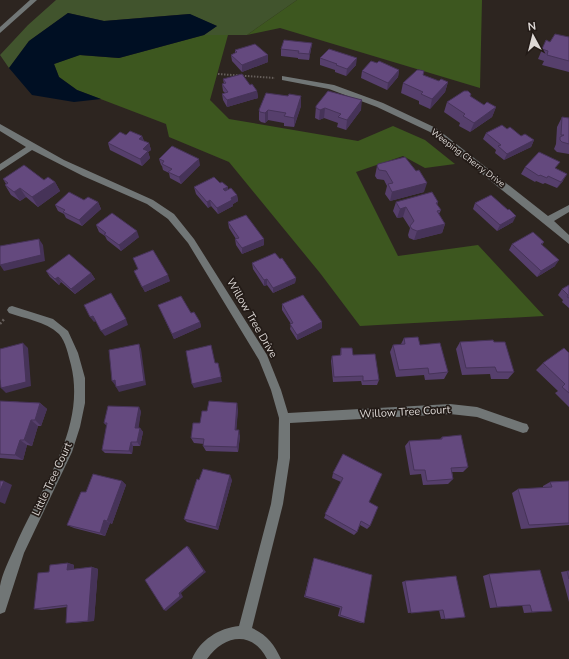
<svg xmlns="http://www.w3.org/2000/svg" width="569" height="659" font-family="'Nunito Sans',sans-serif">
<style>
.green{fill:#41542d}
.forest{fill:#3d571f}
.water{fill:#000f23}
.lines{fill:none;stroke-linecap:round;stroke-linejoin:round}
.path-far1{stroke:#655e5a;stroke-width:2;stroke-dasharray:1.5 1.5;stroke-linecap:butt}
.path{stroke:#655e5a;stroke-width:2.5;stroke-dasharray:2 2;stroke-linecap:butt}
.minor{fill:#717676;fill-rule:evenodd}
.wall{fill:#563f6c}
.shaded-wall{fill:#463358}
.building{fill:#64497e;stroke:#463358}
.labels{text-anchor:middle;dominant-baseline:central;stroke-width:3.5;stroke-linejoin:round;paint-order:stroke}
.far-street-label{font-size:9px;fill:#ddd8d5;stroke:#231b17}
.street-label{font-size:11px;fill:#ddd8d5;stroke:#231b17}
</style>
<rect width="100%" height="100%" fill="#2d2520"/>
<path class="green" d="M 56,0 L 297,0 L 247,35 L 204,35 L 217,26 L 189,14 L 104,21 L 68,13 L 29,41 L 9,68 L 0,55 L 28,25 Z"/>
<g class="forest">
<path d="M 297,0 L 482,0 L 480,88 L 280,28 L 247,35 Z"/>
<path d="M 204,35 L 228,35 L 210,100 L 229,119 L 358,141 L 393,126 L 425,140 L 455,164 L 425,168 L 403,156 L 356,172 L 398,256 L 478,245 L 544,316 L 360,326 L 320,273 L 229,162 L 169,137 L 166,124 L 77,90 L 59,77 L 54,64 L 79,55 L 119,58 Z"/>
</g>
<path class="water" d="M 68,13 L 104,21 L 190,14 L 217,26 L 204,35 L 119,58 L 80,55 L 54,64 L 59,77 L 77,90 L 101,99 L 74,102 L 32,95 L 9,68 L 29,41 Z"/>
<g class="lines">
<path class="path-far1" d="M 218,74 L 275,78"/>
<path class="path" d="M 0,324 L 5,318"/>
<g class="minor">
<path d="M 30,0 L 37,0 L 0,33 L 0,27 Z"/>
<path d="M 282,76 L 334,85 L 383,103 L 436,128 L 548,216 L 569,205 L 569,212 L 554,221 L 569,235 L 569,244 L 430,132 L 377,107 L 329,89 L 282,80 Z"/>
<path d="M 0,124 L 64,160 L 153,200 L 174,214 L 194,239 L 267,355 L 281,390 L 288,413 L 450,404 L 477,407 L 523,423 L 527,424 L 529,428 L 527,432 L 523,433 L 477,417 L 450,414 L 290,423 L 290,458 L 283,504 L 252,628 C 267,635 274,644 281,659 L 267,659 C 252,630 224,635 207,659 L 192,659 C 200,640 219,628 239,626 L 271,504 L 278,458 L 279,418 L 271,390 L 259,360 L 188,243 L 168,219 L 147,204 L 83,176 L 32,150 L 0,171 L 0,164 L 26,147 L 0,131 Z"/>
<path d="M 12,306 L 53,319 L 68,331 L 78,353 L 85,378 L 85,403 L 80,427 L 72,452 L 24,553 L 5,612 L 0,614 C 0,605 0,595 0,586 C 2,574 9,560 14,549 C 38,491 87,431 71,365 C 68,354 66,342 59,334 C 45,321 25,319 9,313 L 7,310 L 9,307 Z"/>
</g>
</g>
<g class="wall">
<path d="M 569,37 L 569,72 L 542,65 L 544,61 L 538,59 L 546,40 L 550,42 Z"/>
<path d="M 312,43 L 311,49 L 309,60 L 298,59 L 298,58 L 281,56 L 281,49 Z"/>
<path d="M 235,50 L 268,55 L 268,62 L 242,72 L 232,61 L 231,55 L 235,53 Z"/>
<path d="M 320,58 L 356,65 L 346,76 L 335,72 L 335,70 L 320,65 Z"/>
<path d="M 377,63 L 399,70 L 398,77 L 387,90 L 361,78 L 362,71 Z"/>
<path d="M 423,75 L 439,81 L 448,82 L 445,92 L 430,109 L 419,104 L 419,101 L 401,93 L 403,83 Z"/>
<path d="M 223,79 L 250,85 L 257,91 L 258,98 L 227,107 L 223,100 L 222,94 L 225,93 L 223,91 L 222,84 L 224,84 Z"/>
<path d="M 471,94 L 470,97 L 484,105 L 496,107 L 492,117 L 470,132 L 459,126 L 460,123 L 444,112 L 447,102 Z"/>
<path d="M 301,106 L 294,127 L 284,126 L 284,123 L 268,120 L 265,123 L 261,122 L 259,120 L 259,110 Z"/>
<path d="M 316,106 L 361,110 L 346,130 L 337,127 L 338,123 L 324,118 L 319,120 L 315,118 Z"/>
<path d="M 562,117 L 569,118 L 569,154 L 557,152 L 554,149 L 556,144 L 557,127 Z"/>
<path d="M 507,129 L 521,136 L 534,140 L 531,147 L 504,160 L 495,153 L 496,150 L 483,139 L 486,133 Z"/>
<path d="M 126,135 L 142,136 L 144,141 L 149,143 L 151,150 L 148,152 L 150,158 L 142,166 L 110,150 L 108,143 Z"/>
<path d="M 159,159 L 200,165 L 181,184 L 170,178 L 169,173 L 163,170 L 162,166 L 161,165 Z"/>
<path d="M 378,164 L 424,192 L 390,201 L 385,194 L 387,186 L 384,180 L 377,179 L 375,176 L 377,166 Z"/>
<path d="M 525,167 L 556,169 L 563,181 L 557,188 L 545,183 L 543,184 L 536,181 L 535,182 L 521,174 Z"/>
<path d="M 3,179 L 44,180 L 55,182 L 60,191 L 38,207 L 26,197 L 20,201 L 11,195 L 5,185 L 6,184 Z"/>
<path d="M 220,183 L 228,187 L 228,190 L 237,195 L 238,201 L 233,204 L 233,206 L 218,214 L 211,206 L 208,208 L 196,194 L 194,187 Z"/>
<path d="M 84,200 L 98,202 L 101,209 L 82,226 L 66,218 L 64,214 L 58,211 L 55,205 Z"/>
<path d="M 396,202 L 438,202 L 437,205 L 441,210 L 439,214 L 445,224 L 442,233 L 414,240 L 409,238 L 408,235 L 410,228 L 403,217 L 397,218 L 393,211 Z"/>
<path d="M 475,203 L 513,222 L 497,231 L 473,209 Z"/>
<path d="M 228,222 L 264,245 L 242,254 L 236,245 L 235,239 L 236,239 L 229,228 Z"/>
<path d="M 96,225 L 139,237 L 121,251 L 107,240 L 105,236 L 99,232 Z"/>
<path d="M 544,242 L 542,245 L 555,266 L 537,277 L 509,250 L 512,244 Z"/>
<path d="M 133,258 L 170,281 L 145,292 L 134,271 L 138,269 Z"/>
<path d="M 280,259 L 296,278 L 295,283 L 273,293 L 267,285 L 264,286 L 253,269 L 252,263 Z"/>
<path d="M 46,271 L 91,273 L 95,279 L 75,294 L 61,282 L 59,285 L 50,277 Z"/>
<path d="M 569,285 L 569,308 L 562,302 L 563,300 L 558,295 L 562,289 Z"/>
<path d="M 282,304 L 322,328 L 297,340 L 290,329 L 291,324 L 282,310 Z"/>
<path d="M 158,305 L 191,313 L 200,322 L 201,327 L 174,339 Z"/>
<path d="M 404,338 L 420,345 L 448,372 L 444,379 L 425,380 L 424,375 L 396,377 L 390,352 L 393,345 L 401,344 Z"/>
<path d="M 460,342 L 494,342 L 514,372 L 508,379 L 491,379 L 490,374 L 462,375 L 456,349 Z"/>
<path d="M 341,348 L 353,355 L 379,380 L 377,385 L 362,385 L 361,381 L 333,382 L 331,361 L 332,356 L 340,356 Z"/>
<path d="M 569,353 L 569,407 L 555,393 L 558,391 L 536,370 L 543,363 Z"/>
<path d="M 0,401 L 40,403 L 47,409 L 41,426 L 38,426 L 32,446 L 27,445 L 23,460 L 0,458 Z"/>
<path d="M 238,409 L 236,430 L 240,436 L 238,452 L 206,451 L 203,446 L 204,444 L 194,443 L 191,438 L 207,411 Z"/>
<path d="M 141,411 L 138,428 L 140,428 L 143,432 L 140,446 L 133,446 L 132,454 L 105,453 L 102,450 L 107,426 L 104,423 Z"/>
<path d="M 442,437 L 468,467 L 463,472 L 452,472 L 453,479 L 448,484 L 423,485 L 421,474 L 410,475 L 405,446 L 409,441 L 439,440 Z"/>
<path d="M 343,454 L 369,502 L 370,526 L 367,529 L 360,525 L 357,532 L 354,535 L 324,518 L 341,482 L 332,478 L 333,473 Z"/>
<path d="M 199,480 L 232,480 L 218,530 L 187,522 L 184,519 Z"/>
<path d="M 122,481 L 126,485 L 112,524 L 110,523 L 105,536 L 74,528 L 67,525 L 86,492 Z"/>
<path d="M 569,481 L 569,525 L 521,529 L 512,493 L 518,489 L 543,488 L 543,486 L 550,482 Z"/>
<path d="M 314,558 L 364,623 L 361,623 L 338,616 L 340,608 L 304,597 Z"/>
<path d="M 68,563 L 74,565 L 74,569 L 92,567 L 98,569 L 94,621 L 73,623 L 66,623 L 67,607 L 42,610 L 34,609 L 49,572 Z"/>
<path d="M 567,571 L 569,571 L 569,602 L 561,572 Z"/>
<path d="M 489,574 L 552,611 L 524,613 L 522,605 L 490,608 L 483,576 Z"/>
<path d="M 405,581 L 465,617 L 441,619 L 439,610 L 408,613 L 402,582 Z"/>
</g>
<g class="shaded-wall">
<path d="M 312,43 L 311,49 L 309,60 L 309,54 Z"/>
<path d="M 268,55 L 268,62 L 242,72 L 242,65 Z"/>
<path d="M 357,58 L 356,65 L 346,76 L 347,69 Z"/>
<path d="M 399,70 L 398,77 L 387,90 L 388,83 Z"/>
<path d="M 448,82 L 445,92 L 430,109 L 432,99 Z"/>
<path d="M 257,91 L 258,98 L 227,107 L 227,100 Z"/>
<path d="M 301,96 L 301,106 L 294,127 L 294,118 Z"/>
<path d="M 362,100 L 361,110 L 346,130 L 347,120 Z"/>
<path d="M 496,107 L 492,117 L 470,132 L 474,123 Z"/>
<path d="M 325,108 L 324,118 L 319,120 L 320,110 Z"/>
<path d="M 268,110 L 268,120 L 265,123 L 265,113 Z"/>
<path d="M 142,136 L 144,143 L 139,139 Z"/>
<path d="M 534,140 L 531,147 L 504,160 L 507,154 Z"/>
<path d="M 149,143 L 151,150 L 148,152 L 150,158 L 142,166 L 140,159 L 143,149 Z"/>
<path d="M 199,159 L 200,165 L 181,184 L 179,177 Z"/>
<path d="M 567,174 L 563,181 L 557,188 L 561,182 Z"/>
<path d="M 55,182 L 60,191 L 38,207 L 32,197 Z"/>
<path d="M 427,183 L 424,192 L 390,201 L 392,192 Z"/>
<path d="M 228,187 L 228,193 L 224,196 L 223,189 Z"/>
<path d="M 20,188 L 26,197 L 20,201 L 14,192 Z"/>
<path d="M 237,195 L 238,201 L 233,204 L 233,206 L 218,214 L 217,208 L 231,198 Z"/>
<path d="M 210,200 L 211,206 L 208,208 L 207,202 Z"/>
<path d="M 98,202 L 101,209 L 82,226 L 79,220 Z"/>
<path d="M 406,207 L 403,217 L 397,218 L 400,209 Z"/>
<path d="M 516,216 L 513,222 L 497,231 L 500,225 Z"/>
<path d="M 445,224 L 442,233 L 414,240 L 417,231 Z"/>
<path d="M 137,231 L 139,237 L 121,251 L 119,245 Z"/>
<path d="M 39,239 L 43,245 L 45,261 L 4,271 L 0,265 Z"/>
<path d="M 264,239 L 264,245 L 242,254 L 242,248 Z"/>
<path d="M 559,260 L 555,266 L 537,277 L 541,271 Z"/>
<path d="M 91,273 L 95,279 L 75,294 L 71,289 Z"/>
<path d="M 168,275 L 170,281 L 145,292 L 142,287 Z"/>
<path d="M 58,277 L 61,282 L 59,285 L 55,279 Z"/>
<path d="M 296,278 L 295,283 L 273,293 L 273,288 Z"/>
<path d="M 267,279 L 267,285 L 264,286 L 264,280 Z"/>
<path d="M 93,316 L 96,321 L 94,322 L 90,317 Z"/>
<path d="M 126,319 L 128,325 L 105,336 L 101,331 Z"/>
<path d="M 200,322 L 201,327 L 174,339 L 172,334 Z"/>
<path d="M 322,322 L 322,328 L 297,340 L 297,335 Z"/>
<path d="M 23,343 L 28,348 L 31,386 L 6,393 L 1,388 Z"/>
<path d="M 139,344 L 141,349 L 146,385 L 119,392 L 116,387 Z"/>
<path d="M 218,363 L 222,382 L 194,388 L 192,384 Z"/>
<path d="M 115,380 L 118,384 L 115,385 L 112,381 Z"/>
<path d="M 40,403 L 47,409 L 41,426 L 35,420 Z"/>
<path d="M 237,403 L 238,409 L 236,436 L 235,430 Z"/>
<path d="M 139,407 L 141,411 L 138,432 L 135,428 Z"/>
<path d="M 31,420 L 38,426 L 32,446 L 24,440 Z"/>
<path d="M 140,428 L 143,432 L 140,446 L 137,442 Z"/>
<path d="M 239,430 L 240,436 L 238,452 L 237,447 Z"/>
<path d="M 20,440 L 27,445 L 23,460 L 15,455 Z"/>
<path d="M 131,442 L 133,446 L 132,454 L 129,451 Z"/>
<path d="M 230,475 L 232,480 L 218,530 L 216,527 Z"/>
<path d="M 4,481 L 12,485 L 5,504 L 0,502 L 0,491 Z"/>
<path d="M 122,481 L 126,485 L 112,524 L 107,521 Z"/>
<path d="M 104,520 L 110,523 L 105,536 L 100,533 Z"/>
<path d="M 187,546 L 189,547 L 206,572 L 181,593 L 183,597 L 166,611 L 164,610 L 179,593 Z"/>
<path d="M 68,563 L 74,565 L 74,572 L 67,570 Z"/>
<path d="M 92,567 L 98,569 L 94,621 L 88,621 Z"/>
</g>
<g class="building">
<path d="M 555,34 L 569,37 L 569,61 L 547,55 L 548,51 L 542,49 L 546,40 L 550,42 Z"/>
<path d="M 284,40 L 312,43 L 309,54 L 298,53 L 299,51 L 281,49 Z"/>
<path d="M 255,44 L 268,55 L 242,65 L 231,55 L 237,52 L 235,50 Z"/>
<path d="M 329,49 L 357,58 L 347,69 L 336,65 L 337,64 L 320,58 Z"/>
<path d="M 371,61 L 377,63 L 379,61 L 399,70 L 388,83 L 362,71 Z"/>
<path d="M 417,70 L 420,70 L 424,71 L 423,75 L 439,81 L 441,79 L 448,82 L 432,99 L 421,94 L 423,92 L 403,83 Z"/>
<path d="M 242,74 L 250,85 L 252,84 L 257,91 L 227,100 L 222,94 L 228,92 L 222,84 L 226,83 L 223,79 Z"/>
<path d="M 328,91 L 362,100 L 347,120 L 338,117 L 341,114 L 325,108 L 320,110 L 316,108 L 316,106 Z"/>
<path d="M 464,91 L 468,91 L 471,94 L 470,96 L 484,105 L 487,102 L 496,107 L 474,123 L 463,116 L 465,114 L 447,102 Z"/>
<path d="M 266,93 L 288,96 L 289,94 L 301,96 L 294,118 L 284,116 L 286,113 L 268,110 L 265,113 L 260,112 L 259,110 Z"/>
<path d="M 562,117 L 569,118 L 569,144 L 562,142 L 560,140 L 560,137 L 564,135 L 561,135 Z"/>
<path d="M 502,125 L 507,129 L 510,127 L 521,136 L 525,134 L 534,140 L 507,154 L 498,146 L 501,145 L 486,133 Z"/>
<path d="M 130,131 L 142,136 L 139,139 L 149,143 L 143,149 L 148,151 L 140,159 L 108,143 L 120,132 L 126,135 Z"/>
<path d="M 172,146 L 199,159 L 179,177 L 168,172 L 172,169 L 162,164 L 164,161 L 159,159 Z"/>
<path d="M 539,152 L 560,162 L 555,168 L 567,174 L 561,182 L 548,176 L 547,178 L 540,175 L 539,176 L 525,167 Z"/>
<path d="M 405,157 L 416,171 L 419,170 L 427,183 L 392,192 L 388,184 L 393,183 L 386,171 L 379,170 L 377,166 L 378,164 Z"/>
<path d="M 24,165 L 44,180 L 48,177 L 55,182 L 32,197 L 20,188 L 14,192 L 5,185 L 8,183 L 3,179 Z"/>
<path d="M 214,177 L 220,183 L 222,182 L 228,187 L 223,189 L 225,191 L 231,188 L 237,195 L 231,198 L 232,200 L 217,208 L 210,200 L 207,202 L 194,187 Z"/>
<path d="M 69,192 L 84,200 L 88,197 L 98,202 L 79,220 L 63,212 L 65,210 L 55,205 Z"/>
<path d="M 432,192 L 438,202 L 436,203 L 441,210 L 437,211 L 445,224 L 417,231 L 412,229 L 410,226 L 414,221 L 406,207 L 400,209 L 396,202 Z"/>
<path d="M 491,195 L 508,210 L 509,209 L 516,216 L 500,225 L 475,203 Z"/>
<path d="M 112,213 L 137,231 L 119,245 L 104,234 L 106,233 L 96,225 Z"/>
<path d="M 246,215 L 264,239 L 242,248 L 235,239 L 239,238 L 228,222 Z"/>
<path d="M 533,232 L 544,242 L 541,244 L 559,260 L 541,271 L 512,244 Z"/>
<path d="M 39,239 L 41,255 L 0,265 L 0,246 Z"/>
<path d="M 153,250 L 168,275 L 142,287 L 134,271 L 138,269 L 133,258 Z"/>
<path d="M 275,253 L 280,259 L 282,258 L 296,278 L 273,288 L 267,279 L 264,280 L 252,263 Z"/>
<path d="M 69,254 L 91,273 L 71,289 L 58,277 L 55,279 L 46,271 Z"/>
<path d="M 569,285 L 569,298 L 567,297 L 568,295 L 562,289 Z"/>
<path d="M 111,293 L 126,319 L 101,331 L 93,316 L 90,317 L 84,305 Z"/>
<path d="M 303,295 L 322,322 L 297,335 L 290,324 L 293,323 L 282,304 Z"/>
<path d="M 181,296 L 191,313 L 194,312 L 200,322 L 172,334 L 158,305 Z"/>
<path d="M 418,337 L 420,345 L 440,343 L 448,372 L 429,374 L 428,368 L 399,370 L 393,345 L 405,344 L 404,338 Z"/>
<path d="M 493,340 L 494,342 L 505,342 L 514,372 L 497,372 L 495,367 L 466,368 L 460,342 Z"/>
<path d="M 23,343 L 26,382 L 1,388 L 0,379 L 0,349 Z"/>
<path d="M 139,344 L 144,381 L 116,387 L 115,380 L 112,381 L 109,350 Z"/>
<path d="M 211,345 L 215,363 L 218,363 L 221,377 L 192,384 L 186,351 Z"/>
<path d="M 341,348 L 352,348 L 353,355 L 375,354 L 379,380 L 363,381 L 363,376 L 334,377 L 332,356 L 341,355 Z"/>
<path d="M 564,348 L 569,353 L 569,393 L 562,387 L 565,384 L 543,363 Z"/>
<path d="M 0,401 L 40,403 L 35,420 L 31,420 L 24,440 L 20,440 L 15,455 L 0,454 Z"/>
<path d="M 209,401 L 237,403 L 235,430 L 239,430 L 237,447 L 203,446 L 204,439 L 191,438 L 193,423 L 200,423 L 202,411 L 207,411 Z"/>
<path d="M 108,406 L 139,407 L 135,428 L 140,428 L 137,442 L 131,442 L 129,451 L 102,450 L 107,423 L 104,423 Z"/>
<path d="M 461,435 L 468,467 L 451,468 L 453,479 L 427,481 L 425,470 L 414,470 L 409,441 L 442,439 L 442,437 Z"/>
<path d="M 343,454 L 382,474 L 369,502 L 378,507 L 370,526 L 361,521 L 357,532 L 325,514 L 343,478 L 333,473 Z"/>
<path d="M 203,469 L 230,475 L 216,527 L 184,519 L 197,479 L 199,480 Z"/>
<path d="M 93,474 L 122,481 L 107,521 L 104,520 L 100,533 L 67,525 L 81,492 L 86,492 Z"/>
<path d="M 0,481 L 4,481 L 0,491 Z"/>
<path d="M 569,481 L 569,523 L 529,525 L 518,489 L 552,487 L 550,482 Z"/>
<path d="M 187,546 L 204,571 L 179,593 L 180,596 L 164,610 L 145,580 Z"/>
<path d="M 314,558 L 372,575 L 364,623 L 340,615 L 342,607 L 305,596 Z"/>
<path d="M 68,563 L 67,570 L 92,567 L 88,621 L 66,623 L 67,605 L 34,609 L 38,573 L 49,572 L 50,565 Z"/>
<path d="M 540,570 L 552,611 L 532,612 L 530,605 L 497,607 L 489,574 Z"/>
<path d="M 567,571 L 569,571 L 569,579 Z"/>
<path d="M 456,576 L 465,617 L 445,619 L 443,610 L 411,613 L 405,581 Z"/>
</g>
<g class="labels">
<g class="far-street-label">
<text transform="translate(468 158) rotate(37)">Weeping Cherry Drive</text>
</g>
<g class="street-label">
<text transform="translate(252 318) rotate(60)">Willow Tree Drive</text>
<text transform="translate(405 412) rotate(-3)">Willow Tree Court</text>
<text transform="translate(52 479) rotate(-65)">Little Tree Court</text>
</g>
</g>
<g transform="translate(533 36) rotate(353)" stroke="#231b17" stroke-width="3" paint-order="stroke">
<path d="M0-3L7 15L0 10L-7 15Z" fill="#ddd8d5"/>
<text y="-6" font-size="11" font-weight="bold" text-anchor="middle" fill="#ddd8d5">N</text>
</g>
</svg>
